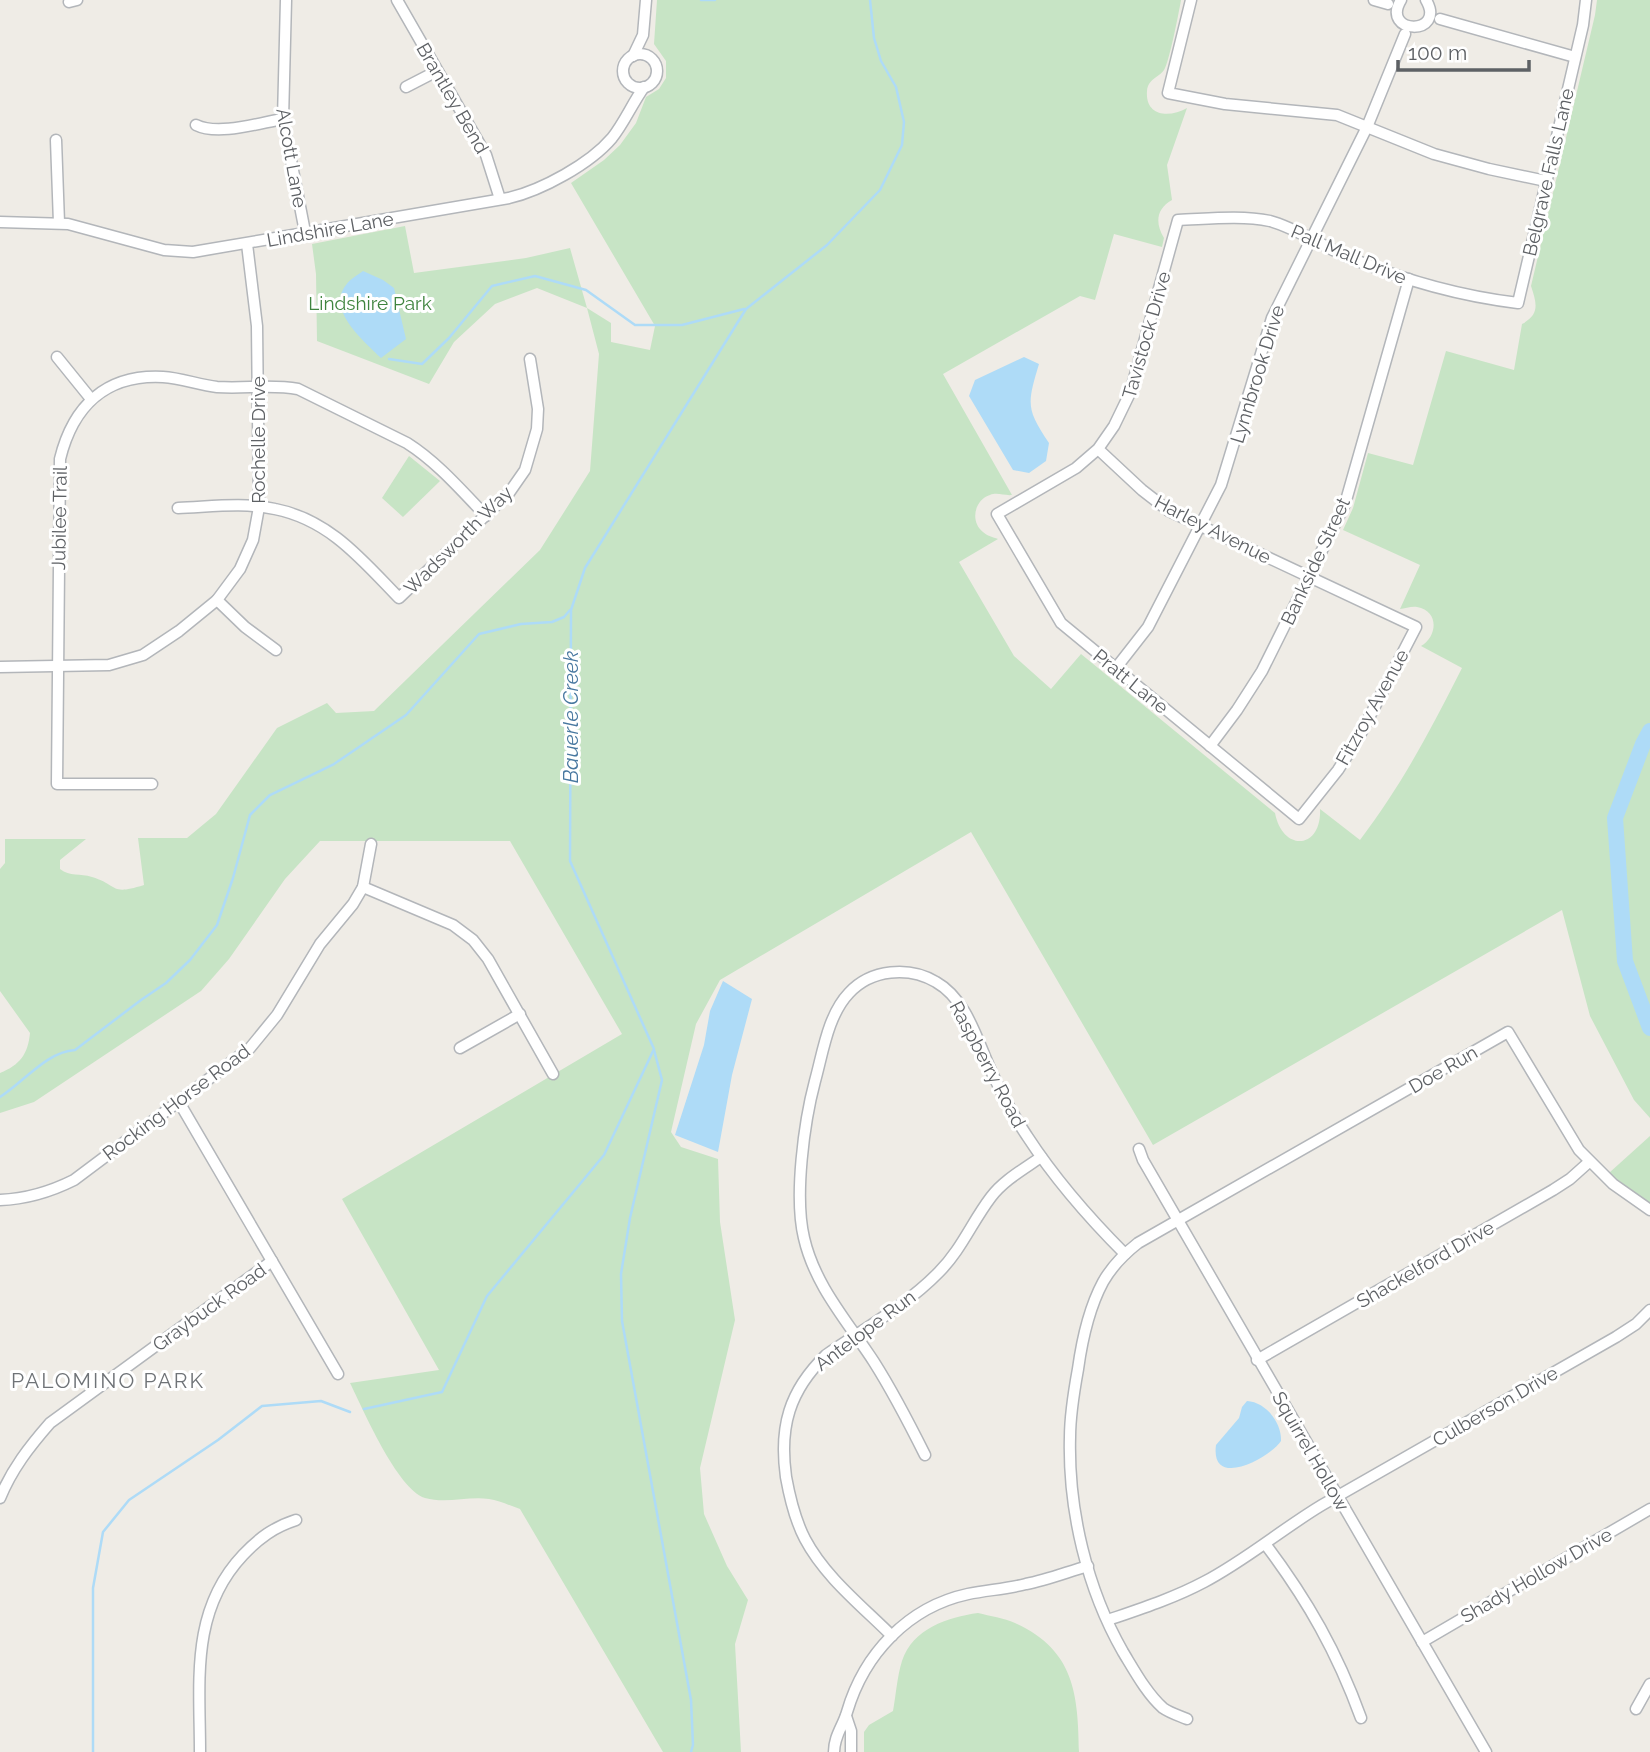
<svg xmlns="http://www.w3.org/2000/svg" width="1650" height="1752" font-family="Raleway,sans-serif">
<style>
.green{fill:#c7e4c5}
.water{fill:#aedbf7}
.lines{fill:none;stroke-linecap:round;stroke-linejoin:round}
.stream{stroke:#aedbf7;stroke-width:2.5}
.river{stroke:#aedbf7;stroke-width:16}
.minor-casing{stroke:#b3b6ba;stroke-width:13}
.minor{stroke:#fff;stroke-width:10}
.labels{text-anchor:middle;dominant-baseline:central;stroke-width:6;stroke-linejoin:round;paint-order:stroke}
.street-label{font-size:19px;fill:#5e6165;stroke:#fff}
.park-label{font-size:19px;fill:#3f843e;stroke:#fff}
.water-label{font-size:21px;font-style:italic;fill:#4878a0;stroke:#fff}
.neighbourhood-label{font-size:21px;letter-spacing:2px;fill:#6f7377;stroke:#fff}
</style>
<rect width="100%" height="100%" fill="#efece6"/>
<g class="green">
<path d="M 657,0 L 1181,0 C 1179,12 1169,63 1164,70 C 1158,78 1148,79 1147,91 C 1145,117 1170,118 1187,108 L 1167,165 L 1172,200 C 1156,209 1155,223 1164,238 L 1162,247 L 1114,234 L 1095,300 L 1080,296 L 943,374 L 1012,495 C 1005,496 997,492 990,495 C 974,500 970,522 983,532 C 987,536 993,537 998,539 L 959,562 L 1014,656 L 1051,689 L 1081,654 L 1275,813 C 1283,853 1322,849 1320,809 L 1360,840 C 1403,783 1430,731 1462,668 L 1421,646 C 1437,637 1440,611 1417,607 C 1411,606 1405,609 1400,609 L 1420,565 L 1343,530 L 1353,508 L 1368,453 L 1413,465 L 1446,351 L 1514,370 L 1522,324 C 1541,314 1536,302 1531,286 L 1595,15 L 1597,0 L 1650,0 L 1650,1118 L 1634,1100 L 1590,1016 L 1562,910 L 1153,1145 L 971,832 L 720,980 L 696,1024 L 671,1132 L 681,1147 L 718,1159 L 720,1222 L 735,1320 L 700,1468 L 704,1514 L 727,1566 L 748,1600 L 735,1644 L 741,1752 L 663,1752 L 520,1509 C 510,1506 499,1500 489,1499 C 468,1496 446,1504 425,1498 C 397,1489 363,1409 350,1383 L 439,1370 L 342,1199 L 622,1034 L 510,841 L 320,841 L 285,879 L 229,959 L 201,991 L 34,1102 L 0,1113 L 0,1073 C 20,1065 28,1054 30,1033 L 0,991 L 0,869 L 5,863 L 5,839 L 86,839 L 60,860 L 60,869 C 70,877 80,873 92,877 C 119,885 109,896 144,885 L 138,838 L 187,838 L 216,814 L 277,728 L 327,703 L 336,713 L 374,711 L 540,550 L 590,471 L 599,354 L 587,308 L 537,288 L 495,304 L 454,342 L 429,384 L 317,341 L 316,274 L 312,244 L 405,226 L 414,273 L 526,258 L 570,248 L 587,308 L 611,323 L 611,342 L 650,350 L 655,326 L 571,183 L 604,160 L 620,145 L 636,123 L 646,97 L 659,89 L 666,78 L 666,61 L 654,44 Z"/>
<path d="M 409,456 L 440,481 L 403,517 L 382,498 Z"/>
<path d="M 1650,1136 L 1650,1206 L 1609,1173 Z"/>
<path d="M 978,1613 C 990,1616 1004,1618 1015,1623 C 1075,1650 1078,1695 1079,1752 L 864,1752 L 864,1732 L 869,1725 L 893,1711 C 896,1695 897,1677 902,1661 C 912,1629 948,1617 978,1613 Z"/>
</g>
<g class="water">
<path d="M 363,271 L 383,280 L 394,288 L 406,339 L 381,358 C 364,341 326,310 346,285 C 350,279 358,275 363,271 Z"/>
<path d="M 1024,357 L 1039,364 C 1027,404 1026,409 1049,443 L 1046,461 L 1029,473 L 1013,470 L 969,396 L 975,380 Z"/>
<path d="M 723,981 L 752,999 L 732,1075 L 718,1152 L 675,1135 L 704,1045 L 710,1011 Z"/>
<path d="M 1247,1401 C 1266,1402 1282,1423 1281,1441 C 1270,1458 1210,1490 1216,1445 L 1239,1418 L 1242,1407 Z"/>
</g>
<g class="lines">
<g class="stream">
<path d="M 701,0 L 715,0"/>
<path d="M 389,359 L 422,364 L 449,338 L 492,286 L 535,276 L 586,290 L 635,325 L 682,325 L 744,309"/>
<path d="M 654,1050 L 662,1080 L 630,1218 L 621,1274 L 622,1321 L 691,1700 L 693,1745 L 691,1752"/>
<path d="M 0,1097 C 24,1082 46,1052 75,1050 L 141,1000 L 166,983 L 190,960 L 217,925 L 233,878 L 250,815 L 270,795 L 334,764 L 406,715 L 479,634 L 521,624 L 552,622 L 564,617 L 570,610"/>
<path d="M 364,1409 L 442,1392 L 487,1296 L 604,1155 L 654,1049 L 570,861 L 571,610 L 585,568 L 746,309 L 827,245 L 880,190 L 902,145 L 904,122 L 896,87 L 881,61 L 874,38 L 870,0"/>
<path d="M 93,1752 L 93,1588 L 103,1532 L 129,1500 L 218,1440 L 262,1406 L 321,1401 L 350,1412"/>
</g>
<path class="river" d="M 1650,731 L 1643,744 L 1615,818 L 1625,961 L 1650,1028"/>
<g class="minor-casing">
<g id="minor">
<path d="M 286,0 L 283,119 L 305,232"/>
<path d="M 397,0 L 486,155 L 500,199"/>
<path d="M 1191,0 L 1168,93 L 1225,104 L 1337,115 L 1434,154 L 1489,169 L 1546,181"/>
<path d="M 1374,0 L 1388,4"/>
<path d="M 1401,0 C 1380,35 1447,36 1426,0"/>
<path d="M 69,2 L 77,0"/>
<path d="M 1440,19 L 1575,57"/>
<circle cx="640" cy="71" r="17"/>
<path d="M 633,56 L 643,35 L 646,0"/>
<path d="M 406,87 L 437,71"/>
<path d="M 196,125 C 218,136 259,123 283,119"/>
<path d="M 56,140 L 59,223"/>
<path d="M 0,222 L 68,224 L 164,250 L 193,252 L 509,198 C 542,190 590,164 612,138 C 624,123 632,104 644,87"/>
<path d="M 57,357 L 91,399"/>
<path d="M 1098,449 L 1142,490 L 1169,511 L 1416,627 L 1359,737 L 1338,770 L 1299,819 L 1061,623 L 997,514 L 1076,468 L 1098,449 L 1114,426 L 1130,393 L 1178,220 C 1207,219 1241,215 1270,221 C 1294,227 1324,247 1348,257 C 1403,280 1459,296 1518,303 L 1583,25 L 1586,0"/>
<path d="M 178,508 C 209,507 244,502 275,509 C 330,520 362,560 399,598 L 509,493 L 525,470 L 537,429 L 538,409 L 530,359"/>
<path d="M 217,600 L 245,627 L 276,650"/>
<path d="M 0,667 L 109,665 L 143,655 L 179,631 L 217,600 L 240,569 L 253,540 L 259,507 L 257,326 L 247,244"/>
<path d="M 1116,668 L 1148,627 L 1221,485 L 1272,318 L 1367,127 L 1405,34"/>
<path d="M 1210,746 L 1237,710 L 1262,671 L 1345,504 L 1409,279"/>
<path d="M 152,784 L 57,784 L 60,459 C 73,406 106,374 163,377 C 181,378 199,385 217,387 C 244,389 271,384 298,389 L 407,443 C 437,462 461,490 486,516"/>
<path d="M 363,887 L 453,925 L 473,940 L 488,959 L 553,1074"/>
<path d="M 460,1048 L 520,1014"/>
<path d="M 179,1102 L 338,1374"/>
<path d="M 1139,1149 L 1143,1160 L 1486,1752"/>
<path d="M 0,1200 C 27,1199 50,1192 74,1180 L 250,1048 L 277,1015 L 320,944 L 353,904 L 363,887 L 371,844"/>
<path d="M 1257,1360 L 1553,1190 L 1570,1179 L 1589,1162"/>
<path d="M 925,1455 C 909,1423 893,1392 874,1362 C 848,1322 815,1286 804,1238 C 794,1197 804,1122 815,1081 C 823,1052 828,1015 849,993 C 871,969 909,966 936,982 C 968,1000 978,1044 993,1075 C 1003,1096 1014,1117 1027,1136 C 1055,1179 1088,1217 1125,1254"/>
<path d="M 0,1498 C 12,1469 29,1447 50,1423 L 272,1261"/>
<path d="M 1266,1545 C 1308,1601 1337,1652 1361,1718"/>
<path d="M 1108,1620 C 1140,1609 1174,1598 1204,1582 C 1246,1560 1282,1529 1322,1505 L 1616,1337 L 1636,1324 L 1650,1310"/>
<path d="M 892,1636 C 862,1606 825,1577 805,1539 C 795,1520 790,1499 786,1477 C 779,1427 789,1391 826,1355 C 864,1329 907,1305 939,1272 C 961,1250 972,1222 991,1197 C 1004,1180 1024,1169 1041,1157"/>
<path d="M 1422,1642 L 1650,1509"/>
<path d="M 1636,1709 L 1650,1684"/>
<path d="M 846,1716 L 851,1731 L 851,1752"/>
<path d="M 1187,1719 C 1180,1716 1170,1713 1163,1708 C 1147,1694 1134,1670 1123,1652 C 1087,1589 1068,1510 1070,1437 C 1070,1414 1074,1391 1078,1369 C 1082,1340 1089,1308 1103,1282 C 1112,1266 1124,1254 1138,1243 L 1508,1032 L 1579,1150 L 1613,1184 L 1650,1210"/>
<path d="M 200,1752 C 200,1681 190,1611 243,1555 C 259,1538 274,1527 296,1520"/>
<path d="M 834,1752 C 834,1736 843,1726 847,1712 C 864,1654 908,1607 968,1594 C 987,1590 1007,1589 1026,1584 C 1047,1580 1067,1572 1088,1566"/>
</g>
</g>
<use href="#minor" class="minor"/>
</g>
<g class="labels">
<g class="street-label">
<text transform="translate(453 98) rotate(60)">Brantley Bend</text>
<text transform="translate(292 158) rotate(80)">Alcott Lane</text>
<text transform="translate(1548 172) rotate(-77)">Belgrave Falls Lane</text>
<text transform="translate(330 229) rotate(-10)">Lindshire Lane</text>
<text transform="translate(1349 254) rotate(23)">Pall Mall Drive</text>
<text transform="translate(1146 335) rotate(-74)">Tavistock Drive</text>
<text transform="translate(1257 374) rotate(-73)">Lynnbrook Drive</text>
<text transform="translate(258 440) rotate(-90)">Rochelle Drive</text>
<text transform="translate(59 518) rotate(-89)">Jubilee Trail</text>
<text transform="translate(1213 529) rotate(27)">Harley Avenue</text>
<text transform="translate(458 540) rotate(-45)">Wadsworth Way</text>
<text transform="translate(1315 561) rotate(-65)">Bankside Street</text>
<text transform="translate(1131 681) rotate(39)">Pratt Lane</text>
<text transform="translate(1372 707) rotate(-61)">Fitzroy Avenue</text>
<text transform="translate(988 1064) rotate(62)">Raspberry Road</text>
<text transform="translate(1443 1069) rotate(-30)">Doe Run</text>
<text transform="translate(176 1102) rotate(-37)">Rocking Horse Road</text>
<text transform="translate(1425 1264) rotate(-30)">Shackelford Drive</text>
<text transform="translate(209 1307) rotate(-36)">Graybuck Road</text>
<text transform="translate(865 1330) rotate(-37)">Antelope Run</text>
<text transform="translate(1495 1406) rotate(-30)">Culberson Drive</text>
<text transform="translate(1311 1451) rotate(60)">Squirrel Hollow</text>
<text transform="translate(1536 1575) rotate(-30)">Shady Hollow Drive</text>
</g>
<g class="park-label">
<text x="370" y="303">Lindshire Park</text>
</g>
<g class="water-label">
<text transform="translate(570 717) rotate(-90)">Bauerle Creek</text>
</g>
<g class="neighbourhood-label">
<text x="108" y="1380">PALOMINO PARK</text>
</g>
</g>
<path d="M1398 60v10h131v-10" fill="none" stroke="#5e6165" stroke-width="3.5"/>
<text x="1408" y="60" font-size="21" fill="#5e6165" stroke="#ffffff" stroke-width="5" paint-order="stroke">100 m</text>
</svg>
